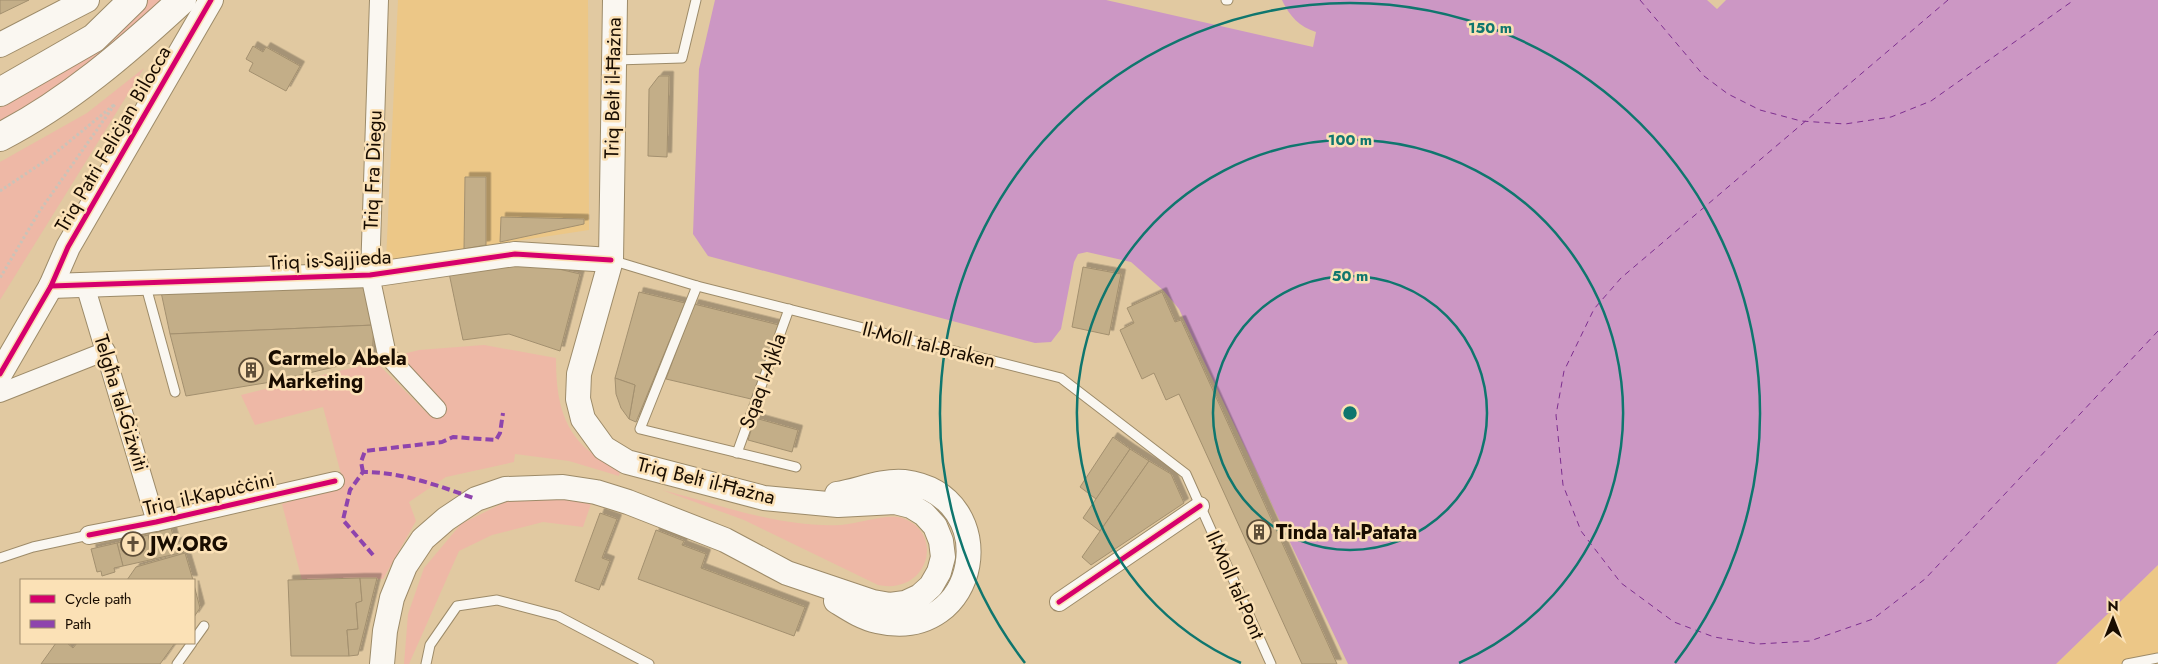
<svg xmlns="http://www.w3.org/2000/svg" width="2158" height="664" font-family="Jost,sans-serif">
<style>
.built{fill:#ecc787}
.green{fill:#eeb8a6}
.water{fill:#cc97c4}
.lines{fill:none;stroke-linecap:round;stroke-linejoin:round}
.ferry{stroke:#7d2e8f;stroke-width:1;stroke-dasharray:6 5;stroke-linecap:butt}
.building{fill:#c3ae88;stroke:#a3906f;filter:url(#shadow)}
.lane-casing{stroke:#9d8b69;stroke-width:11}
.street-casing{stroke:#9d8b69;stroke-width:20}
.secondary-casing{stroke:#9d8b69;stroke-width:26}
.highway-casing{stroke:#9d8b69;stroke-width:30}
.path{stroke:#cac3b8;stroke-width:3;stroke-dasharray:2.5 2.5;stroke-linecap:butt}
.lane{stroke:#faf7f1;stroke-width:9}
.street{stroke:#faf7f1;stroke-width:18}
.secondary{stroke:#faf7f1;stroke-width:24}
.highway{stroke:#faf7f1;stroke-width:28}
.quiet{stroke:#8e44ad;stroke-width:4;stroke-dasharray:8 4;stroke-linecap:butt}
.cycleway-casing{stroke:#fbe1b6;stroke-width:8}
.cycleway{stroke:#d6006c;stroke-width:5}
.ring{fill:none;stroke:#0f766e;stroke-width:2.5}
.labels{text-anchor:middle;dominant-baseline:central;stroke-width:5;stroke-linejoin:round;paint-order:stroke}
.street-label{font-size:20px;fill:#180c00;stroke:#fbe1b6}
.poi-label{font-size:20px;font-weight:bold;fill:#180c00;stroke:#fbe1b6;text-anchor:start}
.centre{fill:#0f766e;stroke:#fbe1b6;stroke-width:2.5}
.ring-label{font-size:15px;text-anchor:middle;font-weight:bold;fill:#0f766e;stroke:#fbe1b6;stroke-width:5;stroke-linejoin:round;paint-order:stroke}
</style>
<defs>
<filter id="shadow"><feDropShadow dx="4.5" dy="-4.5" stdDeviation="0" flood-color="#0004"/></filter>
</defs>
<rect width="100%" height="100%" fill="#e1c9a1"/>
<g class="built">
<path d="M 398,0 L 588,0 L 589,230 L 386,261 Z"/>
<path d="M 2158,565 L 2158,664 L 2056,664 Z"/>
</g>
<g class="green">
<path d="M 144,0 L 161,0 L 110,48 L 51,95 L 0,124 L 0,108 L 42,84 Z"/>
<path d="M 144,68 L 0,300 L 0,162 L 87,113 Z"/>
<path d="M 484,345 L 556,358 C 556,393 560,427 589,451 C 598,458 611,462 621,467 L 619,476 L 569,461 L 515,454 L 514,462 L 446,477 L 409,502 L 416,521 L 383,579 L 302,580 L 282,504 L 344,485 L 323,407 L 255,425 L 241,395 L 376,362 L 430,416 L 444,405 L 399,355 L 419,350 Z"/>
<path d="M 662,490 C 721,505 780,528 841,525 C 859,524 889,512 905,519 C 945,536 927,595 878,585 L 744,520 Z"/>
<path d="M 558,494 L 592,501 L 583,527 L 543,522 L 492,535 L 459,551 L 409,664 L 404,664 L 408,614 L 424,568 L 461,524 L 509,500 Z"/>
</g>
<path class="water" d="M 715,0 L 1106,0 L 1313,47 L 1316,32 C 1300,27 1289,16 1282,0 L 1707,0 L 1717,9 L 1726,0 L 2158,0 L 2158,565 L 2056,664 L 1348,664 L 1179,309 L 1164,291 L 1131,262 L 1087,252 L 1078,254 L 1074,262 L 1061,329 L 1051,342 L 1035,343 L 708,256 L 693,234 L 699,69 Z"/>
<g class="lines">
<g class="ferry">
<path d="M 1640,0 L 1704,76 L 1728,94 L 1760,110 L 1801,121 L 1845,124 L 1891,117 L 1931,101 L 2074,0"/>
<path d="M 1948,0 L 1621,278 L 1594,309 L 1564,371 L 1556,415 L 1563,485 L 1581,531 L 1621,583 L 1674,622 L 1714,637 L 1758,644 L 1810,641 L 1873,619 L 1925,579 L 2158,331"/>
</g>
</g>
<g class="building">
<path d="M 0,0 L 29,0 L 0,14 Z"/>
<path d="M 253,46 L 263,52 L 266,47 L 300,66 L 286,91 L 249,71 L 253,63 L 246,59 Z"/>
<path d="M 659,76 L 669,76 L 667,157 L 648,156 L 649,89 Z"/>
<path d="M 465,177 L 486,177 L 486,245 L 464,249 Z"/>
<path d="M 501,217 L 584,219 L 584,224 L 500,242 Z"/>
<path d="M 516,259 L 580,274 L 560,351 L 509,334 L 463,340 L 449,273 Z"/>
<path d="M 1083,267 L 1121,274 L 1109,335 L 1072,327 Z"/>
<path d="M 365,286 L 374,325 L 170,334 L 161,292 Z"/>
<path d="M 639,292 L 685,303 L 636,422 L 629,419 L 635,385 L 615,378 Z"/>
<path d="M 1162,292 L 1175,322 L 1181,320 L 1337,664 L 1302,664 L 1179,394 L 1166,400 L 1154,373 L 1142,379 L 1120,330 L 1134,323 L 1127,308 Z"/>
<path d="M 694,304 L 779,325 L 751,399 L 666,379 Z"/>
<path d="M 374,325 L 372,358 L 271,382 L 186,396 L 170,334 Z"/>
<path d="M 615,378 L 635,385 L 629,419 L 621,408 L 616,394 Z"/>
<path d="M 755,418 L 798,430 L 792,452 L 748,440 Z"/>
<path d="M 1113,437 L 1130,449 L 1096,499 L 1080,487 Z"/>
<path d="M 1130,449 L 1149,461 L 1100,531 L 1083,518 Z"/>
<path d="M 1149,461 L 1171,474 L 1184,503 L 1091,565 L 1082,557 Z"/>
<path d="M 600,513 L 617,519 L 602,558 L 610,561 L 599,590 L 575,581 Z"/>
<path d="M 171,528 L 175,543 L 181,541 L 184,552 L 154,559 L 148,535 Z"/>
<path d="M 656,530 L 684,541 L 682,545 L 706,554 L 701,568 L 805,607 L 794,636 L 638,579 Z"/>
<path d="M 148,535 L 154,559 L 123,566 L 117,543 Z"/>
<path d="M 117,543 L 123,566 L 114,568 L 115,572 L 102,576 L 101,571 L 97,572 L 91,549 Z"/>
<path d="M 185,553 L 193,580 L 127,580 L 136,567 Z"/>
<path d="M 360,578 L 362,601 L 356,603 L 358,629 L 347,630 L 349,656 L 291,656 L 288,580 Z"/>
<path d="M 360,578 L 377,578 L 358,655 L 349,656 L 347,630 L 358,629 L 356,603 L 362,601 Z"/>
<path d="M 194,585 L 200,608 L 194,617 Z"/>
<path d="M 56,643 L 67,643 L 73,648 L 77,643 L 175,643 L 160,664 L 41,664 Z"/>
</g>
<g class="lines">
<g class="lane-casing">
<g id="lane">
<path d="M 1226,0 L 1228,0"/>
<path d="M 616,60 L 682,58 L 696,0"/>
<path d="M 611,260 L 697,286 L 1061,378 L 1186,474 L 1271,664"/>
<path d="M 145,283 L 175,392"/>
<path d="M 697,286 L 640,429 L 796,467"/>
<path d="M 737,453 L 789,309"/>
<path d="M 0,558 L 33,547 L 89,535"/>
<path d="M 194,640 L 204,626"/>
<path d="M 177,664 L 192,643"/>
<path d="M 426,664 L 430,645 L 457,606 L 497,600 L 558,616 L 649,664"/>
<path d="M 2127,664 L 2158,658"/>
</g>
</g>
<g class="street-casing">
<g id="street">
<path d="M 379,0 L 370,275 L 387,355 L 437,409"/>
<path d="M 85,285 L 156,522"/>
<path d="M 0,393 L 106,351"/>
<path d="M 89,535 L 156,522 L 335,481"/>
<path d="M 1059,602 L 1200,506"/>
</g>
</g>
<g class="secondary-casing">
<g id="secondary">
<path d="M 0,45 L 87,0"/>
<path d="M 51,286 L 370,275 L 515,254 L 611,260"/>
<path d="M 0,374 L 51,286 L 68,247 L 211,0"/>
<path d="M 836,601 C 849,609 862,618 877,621 C 981,645 1005,495 904,482 C 881,480 858,491 837,494"/>
<path d="M 382,664 L 385,631 L 392,598 L 405,566 L 423,539 L 446,519 L 476,499 L 505,489 L 563,487 L 596,492 L 628,502 L 725,540 L 787,573 L 873,602 L 890,605 L 905,603 L 920,596 L 931,586 L 939,572 L 943,557 L 941,541 L 935,526 L 924,514 L 911,506 L 895,502 L 838,505 L 764,498 L 627,462 L 604,448 L 583,419 L 578,399 L 579,374 L 611,260 L 615,0"/>
</g>
</g>
<g class="highway-casing">
<g id="highway">
<path d="M 0,92 L 94,38 L 133,0"/>
<path d="M 0,137 C 68,102 127,51 182,0"/>
</g>
</g>
<path class="path" d="M 0,191 L 48,159 L 115,104 L 39,212 L 0,278"/>
<use href="#lane" class="lane"/>
<use href="#street" class="street"/>
<use href="#secondary" class="secondary"/>
<use href="#highway" class="highway"/>
<g class="quiet">
<path d="M 363,472 L 361,462 L 365,451 L 442,442 L 453,437 L 496,440 L 500,433 L 503,413"/>
<path d="M 373,555 L 343,520 L 350,490 L 363,472 C 403,472 439,486 476,499"/>
</g>
<g class="cycleway-casing">
<g id="cycleway">
<path d="M 51,286 L 370,275 L 515,254 L 611,260"/>
<path d="M 0,374 L 51,286 L 68,247 L 211,0"/>
<path d="M 89,535 L 156,522 L 335,481"/>
<path d="M 1059,602 L 1200,506"/>
</g>
</g>
<use href="#cycleway" class="cycleway"/>
</g>
<g class="ring">
<circle cx="1350" cy="413" r="137"/>
<path d="M1241 663A273 273 0 1 1 1459 663"/>
<path d="M1025 663A410 410 0 1 1 1675 663"/>
</g>
<defs>
<g id="building-ring" transform="scale(1.25)"><circle r="9.5" fill="#fbe1b6" stroke="#5e4e38" stroke-width="1.5"/><path d="M-4-6H4V6H1V3H-1V6H-4ZM-2.5-4.3h1.7v1.8h-1.7ZM.8-4.3h1.7v1.8H.8ZM-2.5-1h1.7V.8h-1.7ZM.8-1h1.7V.8H.8Z" fill="#5e4e38"/></g>
<g id="church-ring" transform="scale(1.25)"><circle r="9.5" fill="#fbe1b6" stroke="#5e4e38" stroke-width="1.5"/><path d="M-1.2-6h2.4v3.5h3.3v2.4h-3.3V6h-2.4V-.1h-3.3v-2.4h3.3Z" fill="#5e4e38"/></g>
</defs>
<g fill-rule="evenodd">
<use href="#building-ring" x="251" y="370"/>
<use href="#building-ring" x="1259" y="532"/>
<use href="#church-ring" x="133" y="544"/>
</g>
<g class="labels">
<g class="street-label">
<text transform="translate(613 88) rotate(-89)">Triq Belt il-Ħażna</text>
<text transform="translate(113 139) rotate(-60)">Triq Patri Feliċjan Bilocca</text>
<text transform="translate(373 170) rotate(-88)">Triq Fra Diegu</text>
<text transform="translate(330 260) rotate(-3)">Triq is-Sajjieda</text>
<text transform="translate(929 345) rotate(14)">Il-Moll tal-Braken</text>
<text transform="translate(763 381) rotate(-70)">Sqaq l-Ajkla</text>
<text transform="translate(121 403) rotate(73)">Telgħa tal-Ġiżwiti</text>
<text transform="translate(706 481) rotate(14)">Triq Belt il-Ħażna</text>
<text transform="translate(209 494) rotate(-13)">Triq il-Kapuċċini</text>
<text transform="translate(1235 585) rotate(66)">Il-Moll tal-Pont</text>
</g>
<g class="poi-label">
<text x="268" y="358">Carmelo Abela<tspan x="268" dy="23">Marketing</tspan></text>
<text x="1276" y="532">Tinda tal-Patata</text>
<text x="150" y="544">JW.ORG</text>
</g>
</g>
<circle cx="1350" cy="413" r="8" class="centre"/>
<g class="ring-label">
<text x="1490" y="33">150 m</text>
<text x="1350" y="145">100 m</text>
<text x="1350" y="281">50 m</text>
</g>
<rect x="20" y="579" width="175" height="65" fill="#fbe1b6" stroke="#a08c6d"/>
<rect x="30" y="595" width="25" height="8" fill="#d6006c" stroke="#a08c6d"/>
<text x="65" y="604" font-size="15" fill="#180c00">Cycle path</text>
<rect x="30" y="620" width="25" height="8" fill="#8e44ad" stroke="#a08c6d"/>
<text x="65" y="629" font-size="15" fill="#180c00">Path</text>
<g transform="translate(2113 619)" stroke="#fbe1b6" stroke-width="4" paint-order="stroke">
<path d="M0-4L9 19L0 12L-9 19Z" fill="#180c00"/>
<text y="-8" font-size="14" font-weight="bold" text-anchor="middle" fill="#180c00">N</text>
</g>
</svg>
